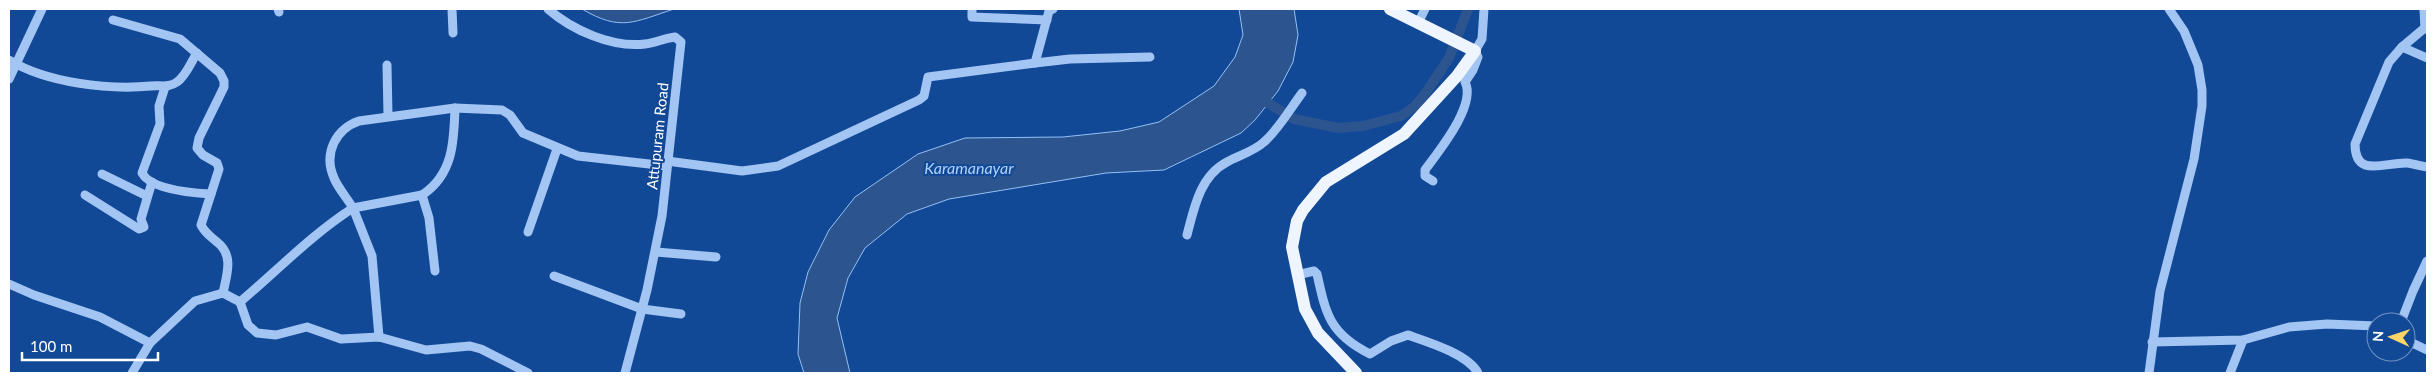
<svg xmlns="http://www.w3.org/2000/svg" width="2436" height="382" font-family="Lato,sans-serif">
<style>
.water{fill:#2c548e;stroke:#94c0f6}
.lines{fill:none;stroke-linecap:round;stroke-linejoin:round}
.canal{stroke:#2c548e;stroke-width:10}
.minor{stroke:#a3c5f3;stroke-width:9}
.major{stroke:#eff5ff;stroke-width:12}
.labels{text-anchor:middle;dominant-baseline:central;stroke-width:4;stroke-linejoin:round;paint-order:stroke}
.street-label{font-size:15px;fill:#fff;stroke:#124997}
.water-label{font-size:16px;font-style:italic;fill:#afd0fa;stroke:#124997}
</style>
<rect width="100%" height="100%" fill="#124997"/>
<g class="water">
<path d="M 582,9 L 674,9 C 634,22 621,32 582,9 Z"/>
<path d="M 1239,9 L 1294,9 L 1298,35 L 1293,62 L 1278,91 L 1255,120 L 1241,133 L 1164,170 L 1106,173 L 949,199 L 907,214 L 865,248 L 848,278 L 837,318 L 850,373 L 804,373 L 798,354 L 800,303 L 808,272 L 829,230 L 855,197 L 918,154 L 965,138 L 1063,137 L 1120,131 L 1159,122 L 1214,86 L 1235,57 L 1243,35 Z"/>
</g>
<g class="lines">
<path class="canal" d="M 1257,96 L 1294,119 L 1338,128 L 1363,126 L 1401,116 L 1415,106 L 1425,94 L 1449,58 L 1468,9"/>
<g class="minor">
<path d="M 278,9 L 279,12"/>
<path d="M 452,9 L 453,33"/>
<path d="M 548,9 C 572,30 612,48 645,44 C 655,43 665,38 675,37 L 681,42 L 662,216 L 647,290 L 625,373"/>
<path d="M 972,9 L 972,17 L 1047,20"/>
<path d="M 2424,9 L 2425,29"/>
<path d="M 113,20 L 180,39 L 220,73 L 224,81 L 224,87 L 199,138 L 197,148 L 203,155 L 217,163 L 219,169 L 201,225 C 205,233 210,236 217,242 C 234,255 227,274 223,293"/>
<path d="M 1418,23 L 1425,9"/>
<path d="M 2427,26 L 2402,47 L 2389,62 L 2355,144 C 2355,179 2385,162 2407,163 C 2414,164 2421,166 2427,167"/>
<path d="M 2402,47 L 2427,58"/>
<path d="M 9,60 C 47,83 108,90 151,86 C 161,85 169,88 177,82 C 186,76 191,62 197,53"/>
<path d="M 1035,63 L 1070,59 L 1150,57"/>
<path d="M 387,65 L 388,116"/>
<path d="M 9,79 L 42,9"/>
<path d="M 165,87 L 159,106 L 160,124 L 142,173 C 151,190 193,193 211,194"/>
<path d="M 667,161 L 742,171 L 778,166 L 919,100 L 924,96 L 928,77 L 1035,63 L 1049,11 L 1053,9"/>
<path d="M 102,174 L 147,196"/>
<path d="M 1433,181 L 1425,176 L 1425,170 C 1438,152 1477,105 1465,82 L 1473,70 L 1478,57 L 1475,51 L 1482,39 L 1484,9"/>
<path d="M 85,195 L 139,229 L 144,227 L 141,219 L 152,182"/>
<path d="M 422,195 C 453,175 454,142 455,108"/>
<path d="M 528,232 L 557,149"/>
<path d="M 1187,235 C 1194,208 1200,176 1227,162 C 1239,155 1253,152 1264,142 C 1279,129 1290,109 1302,93"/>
<path d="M 656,252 L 716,257"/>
<path d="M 435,271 L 429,218 L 422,195 L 353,208 C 347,198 338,188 334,178 C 323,153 336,129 359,121 L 455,108 L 502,110 L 510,115 L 523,133 L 578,156 L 667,166"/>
<path d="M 1297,275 L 1314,271 L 1317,274 C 1326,315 1330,334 1370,354 L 1391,341 L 1408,335 C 1428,342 1468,354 1478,373"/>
<path d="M 554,276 L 642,309 L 681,314"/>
<path d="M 9,284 L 34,295 L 100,317 L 150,343 L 195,301 L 223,293 L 240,302 L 248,325 L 257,333 L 276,335 L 307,327 L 341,339 L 379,337 L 426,350 L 470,346 L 481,349 L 528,373"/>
<path d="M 240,302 C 278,270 311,235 353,208 L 372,256 L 379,337"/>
<path d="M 2401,322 L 2413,291 L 2427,261"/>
<path d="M 2406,340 L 2427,350"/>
<path d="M 2152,342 L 2243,340 L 2289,327 L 2327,324 L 2376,326"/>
<path d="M 132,373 L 150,343"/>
<path d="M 2149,373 L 2160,291 L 2194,159 L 2202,106 L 2202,90 L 2198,65 L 2184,31 L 2169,9"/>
<path d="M 2230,373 L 2243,340"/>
</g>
<path class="major" d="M 1356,373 L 1318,333 L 1305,309 L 1292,247 L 1297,221 L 1303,210 L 1326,182 L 1404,134 L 1457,76 L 1475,51 L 1390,9"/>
</g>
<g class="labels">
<g class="street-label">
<text transform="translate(657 136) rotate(-84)">Attupuram Road</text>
</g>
<g class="water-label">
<text x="969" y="167">Karamanayar</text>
</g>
</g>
<rect width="2436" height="382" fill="none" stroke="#ffffff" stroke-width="20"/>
<g transform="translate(2391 337) rotate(273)"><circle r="24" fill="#124997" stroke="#7192c1"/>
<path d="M0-4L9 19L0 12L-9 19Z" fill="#ffd665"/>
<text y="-8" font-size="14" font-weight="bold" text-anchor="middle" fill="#ffffff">N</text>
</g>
<path d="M22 352v8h136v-8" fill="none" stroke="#ffffff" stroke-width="2.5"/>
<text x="30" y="352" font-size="15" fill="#ffffff" stroke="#124997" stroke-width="4" paint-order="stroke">100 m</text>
</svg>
